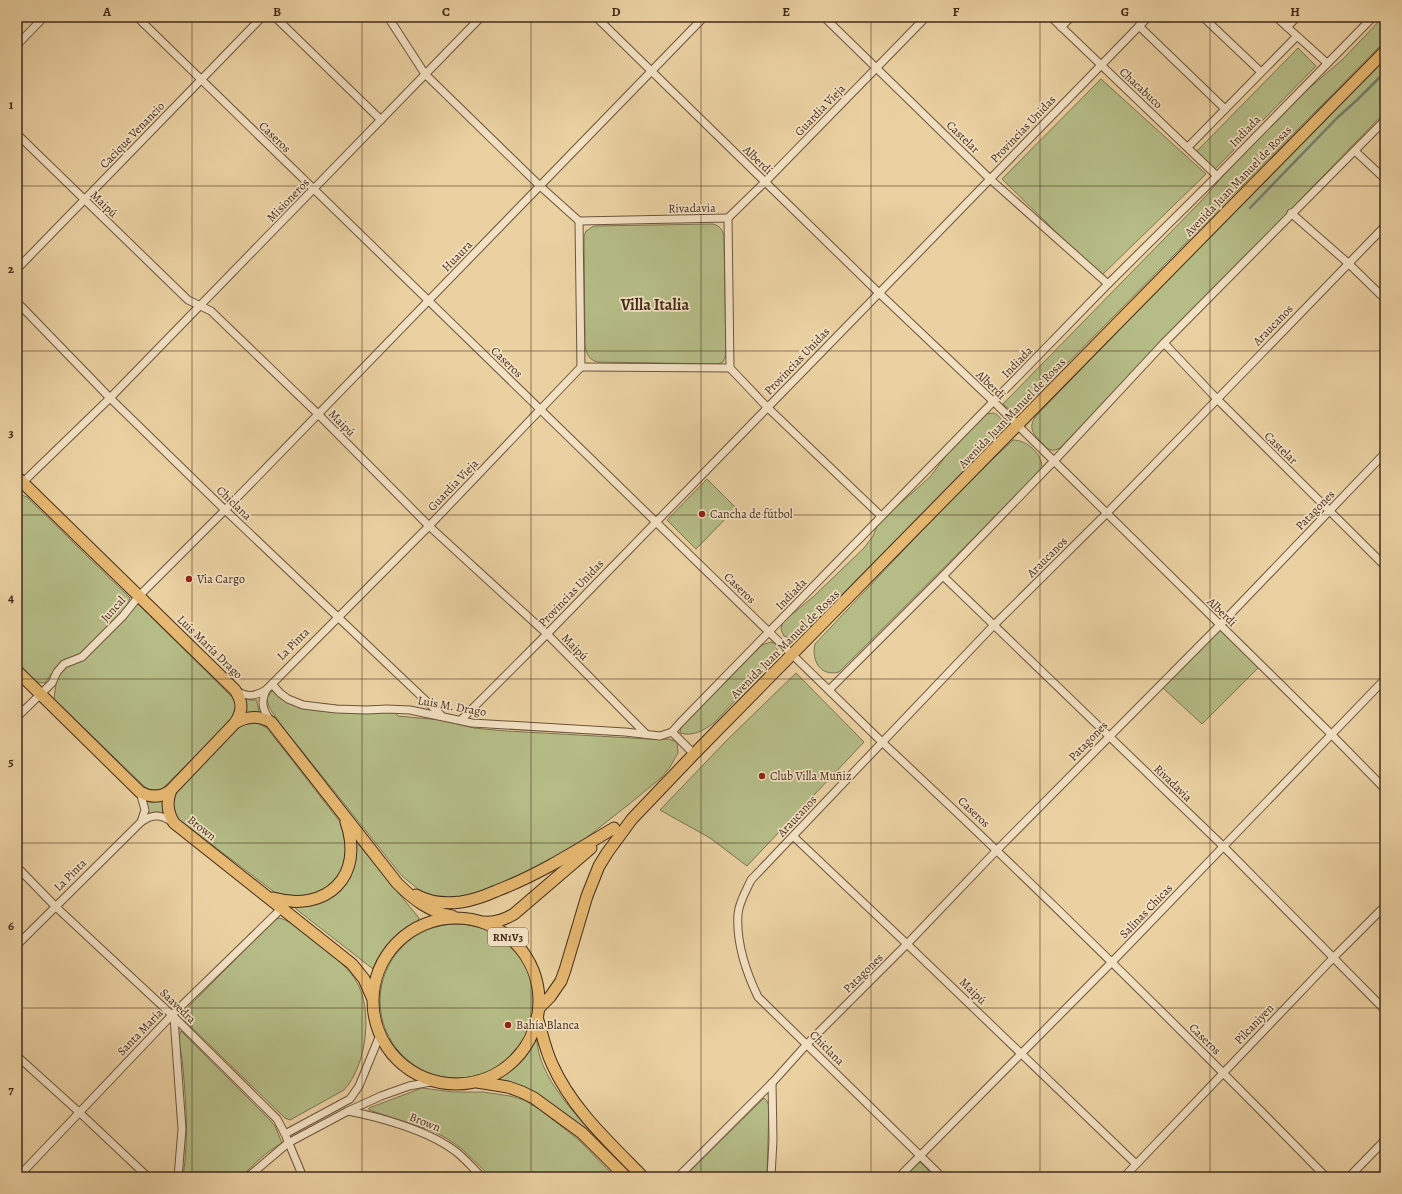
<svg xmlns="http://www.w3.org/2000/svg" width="1402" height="1194" font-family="Alegreya,serif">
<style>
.green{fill:#b5bc86;stroke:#7c7450}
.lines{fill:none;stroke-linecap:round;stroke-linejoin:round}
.stream{stroke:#767f6f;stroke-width:2.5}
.minor-casing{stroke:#6d543c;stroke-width:9}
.primary-casing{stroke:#432b1a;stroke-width:13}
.minor{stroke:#f2e1c3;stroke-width:7}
.primary{stroke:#e6b871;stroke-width:11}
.grid{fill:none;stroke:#432b1a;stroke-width:1;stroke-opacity:0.55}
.poi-dot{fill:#8f2418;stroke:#f2e1c3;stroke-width:1.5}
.labels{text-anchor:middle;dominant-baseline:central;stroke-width:3.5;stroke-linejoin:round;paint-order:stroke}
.shield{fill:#f2e1c3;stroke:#78624d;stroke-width:1}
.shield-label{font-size:11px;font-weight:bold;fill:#432b1a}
.street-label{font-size:12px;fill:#432b1a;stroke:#f2e1c3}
.poi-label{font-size:12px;fill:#432b1a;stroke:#f2e1c3;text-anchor:start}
.district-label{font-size:16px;font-weight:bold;fill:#432b1a;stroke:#f2e1c3}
.neatline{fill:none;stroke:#432b1a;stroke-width:1.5}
.grid-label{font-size:13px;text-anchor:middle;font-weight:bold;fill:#432b1a}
</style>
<rect width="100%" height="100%" fill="#ebd1a2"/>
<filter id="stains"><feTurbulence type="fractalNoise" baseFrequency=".005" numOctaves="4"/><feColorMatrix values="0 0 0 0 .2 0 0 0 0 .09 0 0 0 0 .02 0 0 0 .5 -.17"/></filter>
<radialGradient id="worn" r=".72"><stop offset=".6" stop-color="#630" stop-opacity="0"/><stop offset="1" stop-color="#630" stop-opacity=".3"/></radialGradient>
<g class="green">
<path d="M 1383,17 L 1385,17 L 1385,41 L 1032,399 C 1023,408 1014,416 1003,404 L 1205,197 L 1228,170 L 1300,96 L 1343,59 Z"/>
<path d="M 1298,48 L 1316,66 L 1215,169 L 1197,151 Z"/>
<path d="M 1385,57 L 1385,112 L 1060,448 C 1057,449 1054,451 1051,450 C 1047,449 1045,446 1043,444 C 1034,435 1027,428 1036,416 L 1179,268 Z"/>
<path d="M 1101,79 L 1206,174 L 1101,276 L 1002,179 Z"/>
<path d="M 713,224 C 720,226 722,229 724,236 L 726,355 L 723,362 L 718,364 L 597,362 C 589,359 587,355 585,347 L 584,236 L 586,231 L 594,226 Z"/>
<path d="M 994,413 C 1004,418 1004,427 1000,436 L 806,632 C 799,637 793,640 784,636 L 781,630 L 782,624 L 785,620 L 813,597 L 864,548 L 873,536 L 877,526 L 895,508 L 930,477 L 945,457 L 981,419 L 986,414 Z"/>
<path d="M 1013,440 C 1027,440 1043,454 1042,470 L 839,672 C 821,677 811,661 815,644 L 965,485 Z"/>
<path d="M 707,479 L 736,508 L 696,549 L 667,520 Z"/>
<path d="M 22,495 L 27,497 L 130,598 L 126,609 L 85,651 L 55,669 L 45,683 L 42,683 L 34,681 L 17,664 L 17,497 Z"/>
<path d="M 135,601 L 234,699 L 236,703 L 235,717 L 161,790 L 151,790 L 146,788 L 54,699 L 57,676 L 61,670 L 128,616 Z"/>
<path d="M 1220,629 L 1260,666 L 1202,724 L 1162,687 Z"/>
<path d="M 771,642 L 777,644 L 777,657 L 773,663 L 763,671 L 714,723 C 704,730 693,737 680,733 L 681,726 L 762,645 Z"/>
<path d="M 796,673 L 864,742 L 747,866 L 710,838 L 660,810 L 727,740 Z"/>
<path d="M 272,691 L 274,691 L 284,700 L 394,711 L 398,716 L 441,720 L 474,728 L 506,731 L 650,739 L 669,739 L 677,742 L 678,753 L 675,758 L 670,767 L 661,778 L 633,801 L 576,846 L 550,863 L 483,893 L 450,898 L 434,897 L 423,893 L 402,876 L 282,726 C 276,717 268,709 267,698 Z"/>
<path d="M 241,697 L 250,700 L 257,700 L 257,703 L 260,715 L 243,715 Z"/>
<path d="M 251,723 L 257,723 L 267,728 L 341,823 L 344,829 L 347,861 L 333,884 L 306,898 L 277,894 L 178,819 C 172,809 171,799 178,789 L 239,726 Z"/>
<path d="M 145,799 L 165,799 L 167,814 L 157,812 L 147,814 L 148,808 Z"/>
<path d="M 356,843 L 359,845 L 419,918 L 418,922 C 398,933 381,947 373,969 L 296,909 L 295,907 L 327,899 Z"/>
<path d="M 280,918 C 294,923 306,934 317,943 C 330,954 345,964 355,979 C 374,1008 367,1065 344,1090 L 290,1120 L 285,1118 L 184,1020 L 184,1011 L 276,919 Z"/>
<circle cx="457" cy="1001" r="77"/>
<path d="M 181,1031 L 270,1120 L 275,1126 L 282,1143 C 266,1152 254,1164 241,1177 L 183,1177 C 189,1138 186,1097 182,1059 C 181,1051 177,1038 181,1031 Z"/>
<path d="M 536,1036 C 537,1043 538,1050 540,1057 C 554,1101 605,1144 638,1177 L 632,1177 L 600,1145 L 505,1081 L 495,1079 C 515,1071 526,1054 536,1036 Z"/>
<path d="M 422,1088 L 453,1092 L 483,1092 L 510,1096 L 524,1100 L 539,1109 L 579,1140 L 615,1177 L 491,1177 L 462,1149 L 448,1139 L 433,1131 L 369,1110 L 369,1108 Z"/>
<path d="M 764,1098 L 767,1101 L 769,1106 L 767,1177 L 684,1177 Z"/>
<path d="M 920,1162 L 935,1177 L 905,1177 Z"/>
</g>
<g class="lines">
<path class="stream" d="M 1250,208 L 1337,118 L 1357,100 L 1385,72"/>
<g class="minor-casing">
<g id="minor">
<path d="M 137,17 L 882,742 C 1034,884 1181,1029 1326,1177"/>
<path d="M 275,17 L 381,120"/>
<path d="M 388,17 L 425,74 L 540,186 L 579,221 L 728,218"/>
<path d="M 596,17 L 879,293 L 994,402 L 1331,734 L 1385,789"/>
<path d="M 824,17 L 990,179 L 1108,284"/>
<path d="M 1051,17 L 1217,176"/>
<path d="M 1203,17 L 1261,72"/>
<path d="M 1276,17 L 1327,63"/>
<path d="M 1139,26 L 1225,109"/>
<path d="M 1061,27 L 1071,17"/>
<path d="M 1287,27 L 1297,17"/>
<path d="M 17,45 L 44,17"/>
<path d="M 17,134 L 188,300 L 211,311 L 318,414 L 429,526 L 547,634 L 646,734"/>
<path d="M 1188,147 L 1296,37"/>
<path d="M 1355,151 L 1385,179"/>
<path d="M 1291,213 L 1348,263 L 1385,299"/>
<path d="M 728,218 L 730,368 L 767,407 L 881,516"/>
<path d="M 728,218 L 765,182 L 926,17"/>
<path d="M 579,221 L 581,367"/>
<path d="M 17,269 L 262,17"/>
<path d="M 17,302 L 110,398 L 225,510 L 441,715"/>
<path d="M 1164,343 L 1217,399 L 1385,566"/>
<path d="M 581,367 L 730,368"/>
<path d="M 17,488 L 110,398 L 481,17"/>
<path d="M 943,576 L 1224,847 L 1385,1010"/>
<path d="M 272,684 L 280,693 L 288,699 L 303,705 L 336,709 L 367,710 L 387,709 L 410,710 L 472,723 L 625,732 L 660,736 L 672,732 L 680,723 L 1108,284 L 1217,176 L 1373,17"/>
<path d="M 266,690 C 261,702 262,709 270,720"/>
<path d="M 829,690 L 943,576 L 1054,461 L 1164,343 L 1385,120"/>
<path d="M 237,691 C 247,698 256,696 266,690 L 429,526 L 581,367"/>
<path d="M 17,717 L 52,683 L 57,672 L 64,664 L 82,657 L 123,616 L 139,596 L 225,510 L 704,17"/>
<path d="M 461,720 L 547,634 L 1148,17"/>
<path d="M 672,732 L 694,754"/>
<path d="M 140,792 L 145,810 L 141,822"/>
<path d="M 793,836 L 907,944 L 1136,1164"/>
<path d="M 17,867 L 56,907 L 172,1015 L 277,1119 L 285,1134 L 303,1177"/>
<path d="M 17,945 L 141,822 C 152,814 161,814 172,822"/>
<path d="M 174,1018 L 182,1129 L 178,1177"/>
<path d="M 17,1056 L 79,1112 L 148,1177"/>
<path d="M 348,1111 C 380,1117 429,1131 455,1151 C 465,1158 473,1169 482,1177"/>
<path d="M 285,1134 L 350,1099 L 359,1086 L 380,1035"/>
<path d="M 18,1177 L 172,1015 L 282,908"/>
<path d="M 248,1177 L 288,1143 L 348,1111 L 381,1096 L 409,1086 L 436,1081"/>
<path d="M 678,1177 L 772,1083 L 807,1044 L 907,944 L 997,850 L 1220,625 L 1385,453"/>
<path d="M 771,1177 L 773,1140 L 772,1083"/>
<path d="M 899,1177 L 1112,962 L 1385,679"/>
<path d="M 942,1177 L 758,997 C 746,972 736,943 738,914 C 739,902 746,891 751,880 L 993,626 L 1106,514 L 1385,226"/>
<path d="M 1124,1177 L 1334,957 L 1385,906"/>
<path d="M 1349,1177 L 1385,1140"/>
</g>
</g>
<g class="primary-casing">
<g id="primary">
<path d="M 17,477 L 235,690 C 243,702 243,711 235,723 L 171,790 C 161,798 151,798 140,792 L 17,671"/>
<path d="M 235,723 C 247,716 258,715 271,722 L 397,883 C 413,899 429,912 452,916"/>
<path d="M 171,790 C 166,802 167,812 174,823 L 352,964 L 364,979 L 372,997"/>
<path d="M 416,895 C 429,902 446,904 461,902 C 473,900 485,896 496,891 C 538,875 576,851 614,828"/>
<path d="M 273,898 C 327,913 365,876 346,822"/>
<circle cx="456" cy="1001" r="83"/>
<path d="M 484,922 C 495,923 504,920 514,914 L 591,848"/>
<path d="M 539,1008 L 550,997 L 561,981 L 565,970 L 587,896 L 599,866 L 607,853 L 632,819 L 694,754 L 1385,51"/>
<path d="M 537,1017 C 542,1033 545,1049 552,1064 C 572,1109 609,1142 643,1177"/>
<path d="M 477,1082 L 508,1087 L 522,1092 L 534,1098 L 582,1133 L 626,1177"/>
</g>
</g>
<use href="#minor" class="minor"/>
<use href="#primary" class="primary"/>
</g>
<path class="grid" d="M 192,17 L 192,1177M 362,17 L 362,1177M 531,17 L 531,1177M 701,17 L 701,1177M 871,17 L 871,1177M 1040,17 L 1040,1177M 1210,17 L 1210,1177M 17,186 L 1385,186M 17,351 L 1385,351M 17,515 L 1385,515M 17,679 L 1385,679M 17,843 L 1385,843M 17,1008 L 1385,1008"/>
<g class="poi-dot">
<circle cx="702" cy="514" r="4"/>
<circle cx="189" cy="579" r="4"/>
<circle cx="762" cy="776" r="4"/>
<circle cx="508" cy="1025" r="4"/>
</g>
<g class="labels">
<rect class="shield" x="488" y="928" width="40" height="18" rx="3"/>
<g class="shield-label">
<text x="508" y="937">RN1V3</text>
</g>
<g class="street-label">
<text transform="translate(1141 88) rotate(43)">Chacabuco</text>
<text transform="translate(820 110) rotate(-46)">Guardia Vieja</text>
<text transform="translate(1023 129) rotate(-46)">Provincias Unidas</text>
<text transform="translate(1245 131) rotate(-46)">Indiada</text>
<text transform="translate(132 135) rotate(-46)">Cacique Venancio</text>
<text transform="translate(275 137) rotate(44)">Caseros</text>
<text transform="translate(963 137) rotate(44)">Castelar</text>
<text transform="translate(758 160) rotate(44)">Alberdi</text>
<text transform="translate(1238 181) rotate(-46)">Avenida Juan Manuel de Rosas</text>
<text transform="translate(288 200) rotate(-46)">Misioneros</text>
<text transform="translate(104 204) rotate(44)">Maipú</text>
<text transform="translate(692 208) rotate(-1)">Rivadavia</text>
<text transform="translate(457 256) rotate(-46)">Huaura</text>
<text transform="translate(1273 325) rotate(-46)">Araucanos</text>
<text transform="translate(797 361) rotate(-46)">Provincias Unidas</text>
<text transform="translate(507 362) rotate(44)">Caseros</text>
<text transform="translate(1017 362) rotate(-46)">Indiada</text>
<text transform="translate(991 385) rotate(44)">Alberdi</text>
<text transform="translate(1012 413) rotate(-46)">Avenida Juan Manuel de Rosas</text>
<text transform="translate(342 423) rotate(45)">Maipú</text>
<text transform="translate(1281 448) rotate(44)">Castelar</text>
<text transform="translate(453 485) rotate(-46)">Guardia Vieja</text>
<text transform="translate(234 503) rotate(44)">Chiclana</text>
<text transform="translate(1315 510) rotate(-46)">Patagones</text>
<text transform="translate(1047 557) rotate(-45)">Araucanos</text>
<text transform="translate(740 588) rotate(44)">Caseros</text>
<text transform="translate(571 593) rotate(-46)">Provincias Unidas</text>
<text transform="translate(791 594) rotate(-46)">Indiada</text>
<text transform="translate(113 609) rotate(-48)">Juncal</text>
<text transform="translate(1222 612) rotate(44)">Alberdi</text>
<text transform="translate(293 644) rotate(-45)">La Pinta</text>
<text transform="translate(785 644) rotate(-45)">Avenida Juan Manuel de Rosas</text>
<text transform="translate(210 647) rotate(44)">Luis María Drago</text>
<text transform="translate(575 647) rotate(45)">Maipú</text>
<text transform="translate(452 706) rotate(10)">Luis M. Drago</text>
<text transform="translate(1088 741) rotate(-46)">Patagones</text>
<text transform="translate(1173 783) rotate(44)">Rivadavia</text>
<text transform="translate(974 812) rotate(43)">Caseros</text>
<text transform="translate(797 816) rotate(-47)">Araucanos</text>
<text transform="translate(202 828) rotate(38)">Brown</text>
<text transform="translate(70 875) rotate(-45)">La Pinta</text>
<text transform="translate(1146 911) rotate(-46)">Salinas Chicas</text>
<text transform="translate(863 973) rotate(-45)">Patagones</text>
<text transform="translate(973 991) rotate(44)">Maipú</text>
<text transform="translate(178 1006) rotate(44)">Saavedra</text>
<text transform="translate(1254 1024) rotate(-46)">Pilcaniyen</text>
<text transform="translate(140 1032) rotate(-46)">Santa María</text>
<text transform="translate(1205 1039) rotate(45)">Caseros</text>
<text transform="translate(827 1048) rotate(45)">Chiclana</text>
<text transform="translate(425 1122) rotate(22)">Brown</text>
</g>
<g class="poi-label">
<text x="710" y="514">Cancha de fútbol</text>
<text x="197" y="579">Via Cargo</text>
<text x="770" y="776">Club Villa Muñiz</text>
<text x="516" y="1025">Bahía Blanca</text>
</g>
<g class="district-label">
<text x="655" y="305">Villa Italia</text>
</g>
</g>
<rect width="1402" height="1194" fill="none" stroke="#ebd1a2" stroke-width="44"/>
<rect x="22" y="22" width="1358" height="1150" class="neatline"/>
<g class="grid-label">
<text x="107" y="16">A</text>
<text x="277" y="16">B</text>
<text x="446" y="16">C</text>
<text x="616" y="16">D</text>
<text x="786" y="16">E</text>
<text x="956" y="16">F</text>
<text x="1125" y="16">G</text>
<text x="1295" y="16">H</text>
<text x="11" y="109">1</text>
<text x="11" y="273">2</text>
<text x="11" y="437">3</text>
<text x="11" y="602">4</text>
<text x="11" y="766">5</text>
<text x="11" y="930">6</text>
<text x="11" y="1094">7</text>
</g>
<rect width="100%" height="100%" filter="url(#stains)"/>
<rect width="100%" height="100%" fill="url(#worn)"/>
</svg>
